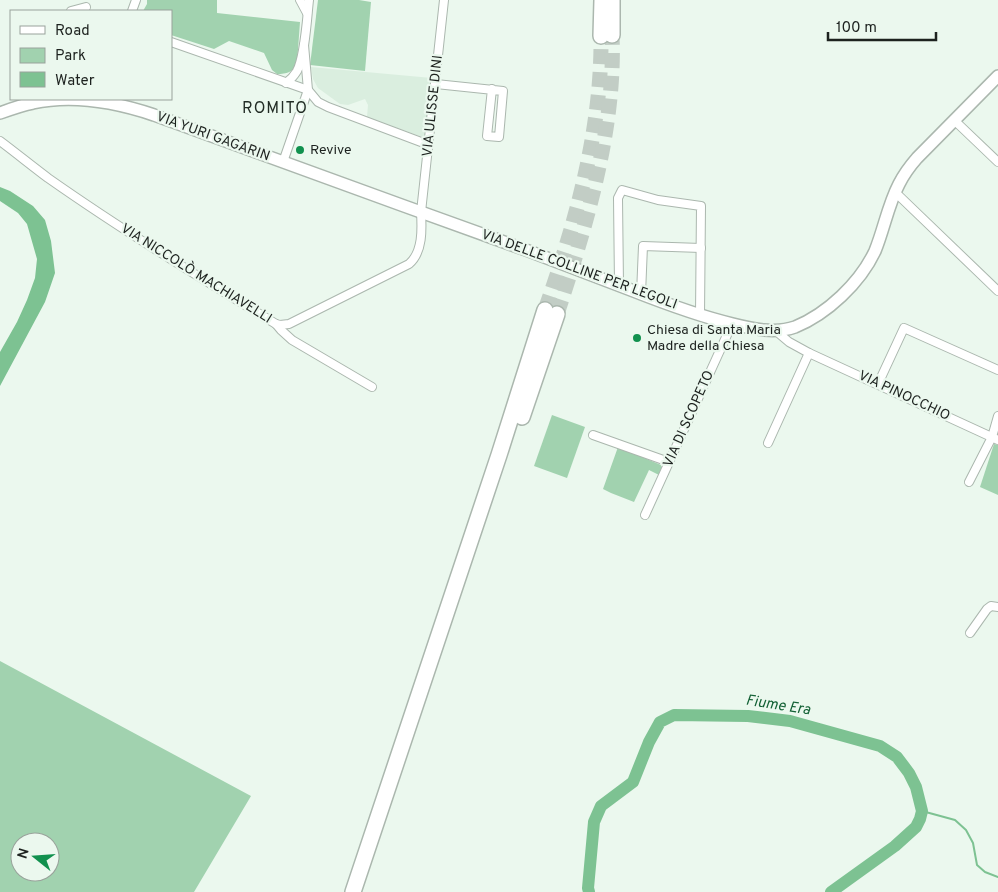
<svg xmlns="http://www.w3.org/2000/svg" width="998" height="892" font-family="Overpass,sans-serif">
<style>
.built{fill:#daeedf}
.green{fill:#a1d2af;fill-rule:evenodd}
.water{fill:#7dc292}
.lines{fill:none;stroke-linecap:round;stroke-linejoin:round}
.stream{stroke:#7dc292;stroke-width:2}
.river{stroke:#7dc292;stroke-width:12}
.highway-tunnel{stroke:#c2cdc5;stroke-width:15;stroke-dasharray:15 8;stroke-linecap:butt}
.street-casing{stroke:#abb7ae;stroke-width:10}
.secondary-casing{stroke:#abb7ae;stroke-width:14}
.highway-casing{stroke:#abb7ae;stroke-width:18}
.street{stroke:#fff;stroke-width:8}
.secondary{stroke:#fff;stroke-width:11}
.highway{stroke:#fff;stroke-width:15}
.poi-dot{fill:#11914e;stroke:#ebf8ee;stroke-width:2}
.labels{text-anchor:middle;dominant-baseline:central;stroke-width:4.5;stroke-linejoin:round;paint-order:stroke}
.street-label{font-size:14px;fill:#1d221f;stroke:#ebf8ee}
.poi-label{font-size:14px;fill:#1d221f;stroke:#ebf8ee;text-anchor:start}
.water-label{font-size:15px;font-style:italic;fill:#146236;stroke:#ebf8ee}
.quarter-label{font-size:16px;letter-spacing:1px;fill:#222c25;stroke:#ebf8ee}
</style>
<rect width="100%" height="100%" fill="#ebf8ee"/>
<path class="built" d="M 311,67 L 432,78 L 425,138 L 367,117 L 368,105 L 365,99 L 348,105 L 340,104 L 318,88 L 313,79 Z"/>
<g class="green">
<path d="M 147,0 L 217,0 L 217,13 L 300,22 L 297,63 C 293,72 287,74 277,74 L 272,70 L 264,53 L 229,41 L 214,49 L 171,35 L 171,11 L 143,11 L 147,4 Z"/>
<path d="M 318,0 L 359,0 L 371,2 L 365,71 L 310,65 Z"/>
<path d="M 552,415 L 585,427 L 567,478 L 534,466 Z"/>
<path d="M 994,444 L 998,445 L 998,495 L 980,487 Z"/>
<path d="M 618,447 L 661,465 L 662,468 L 659,475 L 649,470 L 634,502 L 611,493 L 603,489 Z"/>
<path d="M 0,661 L 251,796 L 194,892 L 0,892 ZM 20,842 L 50,842 L 50,872 L 20,872 Z"/>
</g>
<path class="water" d="M 0,187 L 10,191 L 33,206 L 45,220 L 51,241 L 55,273 L 45,302 L 0,386 L 0,352 L 17,322 L 27,300 L 35,278 L 37,259 L 27,224 L 18,213 L 0,201 Z"/>
<g class="lines">
<path class="stream" d="M 922,811 L 955,820 L 966,830 L 973,843 L 977,865 L 985,872 L 998,877"/>
<path class="river" d="M 589,892 L 588,888 L 594,822 L 601,806 L 633,782 L 649,742 L 660,722 L 674,715 L 748,716 L 790,721 L 880,746 L 897,757 L 909,773 L 916,787 L 922,811 L 920,819 L 916,827 L 895,846 L 831,892"/>
<g class="highway-tunnel">
<path d="M 545,310 C 576,222 602,130 601,36"/>
<path d="M 557,314 C 586,226 616,128 612,35"/>
</g>
<g class="street-casing">
<g id="street">
<path d="M 300,0 L 307,13"/>
<path d="M 71,11 L 86,7"/>
<path d="M 132,11 L 136,0"/>
<path d="M 171,42 L 308,90 L 318,102 L 328,107 L 429,145"/>
<path d="M 286,83 C 290,80 294,76 297,71 C 305,56 307,18 309,0"/>
<path d="M 436,84 L 503,91 L 499,137 L 487,136 L 492,89"/>
<path d="M 954,120 L 998,162"/>
<path d="M 0,141 C 16,153 32,166 48,178 C 122,230 199,277 276,324 L 280,325 L 289,324 L 409,264 C 423,252 422,229 421,212 L 444,0"/>
<path d="M 283,162 L 308,90 L 304,45"/>
<path d="M 895,192 L 998,291"/>
<path d="M 619,285 L 618,198 L 622,190 L 658,200 L 701,206 L 700,315"/>
<path d="M 641,294 L 643,246 L 701,248"/>
<path d="M 276,324 L 281,330 L 292,340 L 372,387"/>
<path d="M 776,331 L 789,342 L 809,353 L 998,440"/>
<path d="M 878,384 L 904,328 L 998,370"/>
<path d="M 593,435 L 669,462"/>
<path d="M 768,443 L 809,353"/>
<path d="M 969,482 L 992,437 L 998,416"/>
<path d="M 645,515 L 732,324"/>
<path d="M 970,633 L 987,609 L 991,606 L 998,607"/>
</g>
</g>
<g class="secondary-casing">
<path id="secondary" d="M 0,113 C 11,109 22,105 33,103 C 74,94 115,102 154,115 C 278,161 402,205 526,250 C 561,263 596,277 631,290 C 664,303 698,316 733,324 C 753,329 775,334 795,327 C 827,314 860,283 875,251 C 884,229 888,205 899,184 C 904,174 910,166 917,158 L 998,76"/>
</g>
<g class="highway-casing">
<g id="highway">
<path d="M 612,0 L 612,35"/>
<path d="M 601,36 L 602,0"/>
<path d="M 522,417 L 557,314"/>
<path d="M 353,892 L 499,455 L 545,310"/>
</g>
</g>
<use href="#street" class="street"/>
<use href="#secondary" class="secondary"/>
<use href="#highway" class="highway"/>
</g>
<g class="poi-dot">
<circle cx="300" cy="150" r="5"/>
<circle cx="637" cy="338" r="5"/>
</g>
<g class="labels">
<g class="street-label">
<text transform="translate(433 106) rotate(-84)">VIA ULISSE DINI</text>
<text transform="translate(213 137) rotate(20)">VIA YURI GAGARIN</text>
<text transform="translate(579 270) rotate(20)">VIA DELLE COLLINE PER LEGOLI</text>
<text transform="translate(196 274) rotate(32)">VIA NICCOLÒ MACHIAVELLI</text>
<text transform="translate(904 396) rotate(25)">VIA PINOCCHIO</text>
<text transform="translate(689 419) rotate(-66)">VIA DI SCOPETO</text>
</g>
<g class="poi-label">
<text x="310" y="150">Revive</text>
<text x="647" y="330">Chiesa di Santa Maria<tspan x="647" dy="16">Madre della Chiesa</tspan></text>
</g>
<g class="water-label">
<text transform="translate(778 706) rotate(9)">Fiume Era</text>
</g>
<g class="quarter-label">
<text x="275" y="109">ROMITO</text>
</g>
</g>
<rect x="10" y="10" width="162" height="90" fill="#ebf8ee" stroke="#99a29b"/>
<rect x="20" y="26" width="25" height="8" fill="#ffffff" stroke="#99a29b"/>
<text x="55" y="35" font-size="15" fill="#1d221f">Road</text>
<rect x="20" y="48" width="25" height="15" fill="#a1d2af" stroke="#99a29b"/>
<text x="55" y="60" font-size="15" fill="#1d221f">Park</text>
<rect x="20" y="72" width="25" height="15" fill="#7dc292" stroke="#99a29b"/>
<text x="55" y="85" font-size="15" fill="#1d221f">Water</text>
<g transform="translate(35 857) rotate(287)"><circle r="24" fill="#ebf8ee" stroke="#99a29b"/>
<path d="M0-4L9 19L0 12L-9 19Z" fill="#11914e"/>
<text y="-8" font-size="14" font-weight="bold" text-anchor="middle" fill="#1d221f">N</text>
</g>
<path d="M828 32v8h108v-8" fill="none" stroke="#1d221f" stroke-width="2.5"/>
<text x="836" y="32" font-size="15" fill="#1d221f" stroke="#ebf8ee" stroke-width="4" paint-order="stroke">100 m</text>
</svg>
